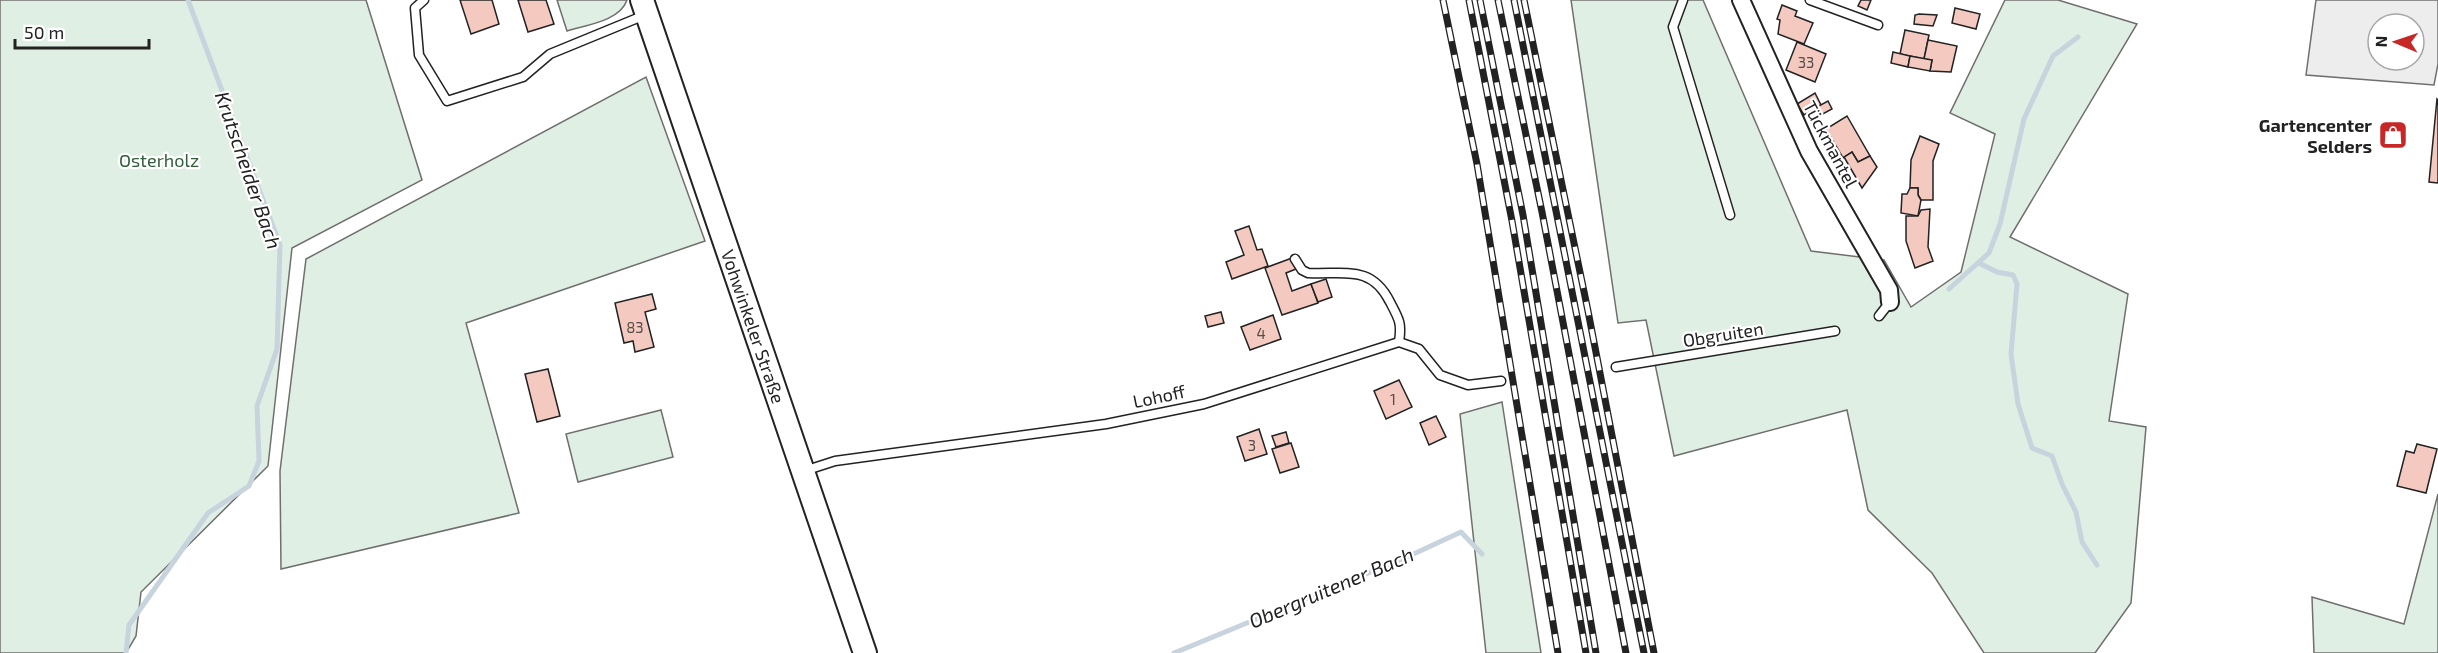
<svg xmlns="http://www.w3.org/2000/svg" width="2438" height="653" font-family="'Exo 2',sans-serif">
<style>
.green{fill:#e0efe3;stroke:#6f6f6f;stroke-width:1.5}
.parking{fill:#ededed;stroke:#6f6f6f;stroke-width:1.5;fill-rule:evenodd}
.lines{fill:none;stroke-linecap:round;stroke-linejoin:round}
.stream{stroke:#c7d3dd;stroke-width:5}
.building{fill:#f3c9c0;stroke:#222;stroke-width:1.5}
.lane-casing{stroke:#222;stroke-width:11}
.street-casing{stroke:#222;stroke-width:20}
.secondary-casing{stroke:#222;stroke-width:26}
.lane{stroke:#fff;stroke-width:8}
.street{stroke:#fff;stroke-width:16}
.secondary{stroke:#fff;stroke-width:22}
.rail-casing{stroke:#222;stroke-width:7}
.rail{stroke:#fff;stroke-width:4.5;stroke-dasharray:14;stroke-linecap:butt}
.labels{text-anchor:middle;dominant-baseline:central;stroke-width:4.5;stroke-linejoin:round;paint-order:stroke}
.number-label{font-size:15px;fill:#564c4a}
.poi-label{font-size:18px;font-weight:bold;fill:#222;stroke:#fff;text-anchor:end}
.street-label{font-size:18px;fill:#222;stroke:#fff}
.park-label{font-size:18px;fill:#2f5e38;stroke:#fff}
.water-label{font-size:20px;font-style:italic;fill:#222;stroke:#fff}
</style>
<rect width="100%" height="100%" fill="#fff"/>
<g class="green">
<path d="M 0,0 L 366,0 L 422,180 L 292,248 L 268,466 L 141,592 L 136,636 L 126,653 L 0,653 Z"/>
<path d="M 557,0 L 627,0 C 620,21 586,25 567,31 Z"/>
<path d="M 1571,0 L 1703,0 L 1811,251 L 1884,260 L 1911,307 L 1961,272 L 1995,134 L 1950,113 L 2005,0 L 2058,0 L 2137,24 L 2010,237 L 2128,294 L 2109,421 L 2146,427 L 2131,603 L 2095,653 L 1984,653 L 1932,573 L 1868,510 L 1847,410 L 1674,456 L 1646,320 L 1618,323 Z"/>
<path d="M 646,77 L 705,241 L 466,323 L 519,513 L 281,569 L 280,471 L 306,259 Z"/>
<path d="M 1502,402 L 1541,653 L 1486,653 L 1460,414 Z"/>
<path d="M 661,410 L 673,457 L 578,482 L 566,434 Z"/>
<path d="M 2438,494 L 2438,653 L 2314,653 L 2312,597 L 2404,624 Z"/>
</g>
<path class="parking" d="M 2316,0 L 2438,0 L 2438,64 L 2434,85 L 2306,75 ZM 2378,24 L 2414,24 L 2414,60 L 2378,60 Z"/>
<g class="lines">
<g class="stream">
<path d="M 1979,263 L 1997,272 L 2013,275 L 2017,284 L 2011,354 L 2018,404 L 2032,448 L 2052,456 L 2062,484 L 2076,512 L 2082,542 L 2097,565"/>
<path d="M 1949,289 L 1989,253 L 2000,224 L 2024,119 L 2053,56 L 2078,37"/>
<path d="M 126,653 L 129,625 L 208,513 L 249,486 L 259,461 L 257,406 L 277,349 L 280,245 L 188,0"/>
<path d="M 1174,653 L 1407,557 L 1461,532 L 1482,554"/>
</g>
</g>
<g class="building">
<path d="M 460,0 L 492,0 L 499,24 L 471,34 Z"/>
<path d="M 518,0 L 546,0 L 554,24 L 528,32 Z"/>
<path d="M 1861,0 L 1871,0 L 1867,10 L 1858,6 Z"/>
<path d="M 1782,5 L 1797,11 L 1795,16 L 1813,23 L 1804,44 L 1778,34 L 1780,20 L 1777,19 Z"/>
<path d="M 1955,8 L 1980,14 L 1976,29 L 1952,23 Z"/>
<path d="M 1919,14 L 1937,15 L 1933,26 L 1914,24 L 1915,15 Z"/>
<path d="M 1905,30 L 1929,35 L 1924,59 L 1900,54 Z"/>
<path d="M 1928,40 L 1957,46 L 1951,72 L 1930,71 L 1932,60 L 1924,59 Z"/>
<path d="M 1797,42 L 1826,54 L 1815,82 L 1786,70 Z"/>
<path d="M 1893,52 L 1910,56 L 1908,67 L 1891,63 Z"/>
<path d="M 1910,56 L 1932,60 L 1930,71 L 1908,67 Z"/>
<path d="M 1815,93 L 1821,105 L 1804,115 L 1797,104 Z"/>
<path d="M 2437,99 L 2438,100 L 2438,183 L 2429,182 Z"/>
<path d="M 1828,101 L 1832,109 L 1819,116 L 1815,108 Z"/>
<path d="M 1847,116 L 1870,156 L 1858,162 L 1852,152 L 1843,158 L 1826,129 Z"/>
<path d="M 1920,136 L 1939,144 L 1933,161 L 1933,200 L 1921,200 L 1918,195 L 1918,188 L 1910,188 L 1911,160 Z"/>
<path d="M 1852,152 L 1858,162 L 1870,156 L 1877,167 L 1862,188 L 1844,157 Z"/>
<path d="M 1910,188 L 1918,188 L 1918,195 L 1921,200 L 1918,216 L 1901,213 L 1902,194 L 1907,194 Z"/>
<path d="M 1930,209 L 1928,247 L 1933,261 L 1915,268 L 1906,241 L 1906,216 L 1918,216 L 1921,210 Z"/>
<path d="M 1249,226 L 1257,250 L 1262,249 L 1268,266 L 1232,279 L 1226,262 L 1244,255 L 1235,231 Z"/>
<path d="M 1292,258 L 1296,269 L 1286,273 L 1292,291 L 1311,284 L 1318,303 L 1282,315 L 1265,268 Z"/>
<path d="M 1326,279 L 1332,297 L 1318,302 L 1311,284 Z"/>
<path d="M 652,294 L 656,309 L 645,312 L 654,347 L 635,352 L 633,341 L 624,343 L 615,303 Z"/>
<path d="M 1221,312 L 1224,323 L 1208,327 L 1205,316 Z"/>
<path d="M 1273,315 L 1281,339 L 1250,350 L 1241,327 Z"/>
<path d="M 548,369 L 560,416 L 537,422 L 525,374 Z"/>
<path d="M 1399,380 L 1412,407 L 1386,419 L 1374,391 Z"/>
<path d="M 1436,416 L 1446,437 L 1429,445 L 1420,423 Z"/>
<path d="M 1259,429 L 1267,454 L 1245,461 L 1237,437 Z"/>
<path d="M 1286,432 L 1289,443 L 1276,447 L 1272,436 Z"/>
<path d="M 1291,443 L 1299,467 L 1280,473 L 1272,449 Z"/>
<path d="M 2417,444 L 2437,449 L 2426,493 L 2397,486 L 2406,451 L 2414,453 Z"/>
</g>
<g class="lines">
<g class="lane-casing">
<g id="lane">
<path d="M 424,0 L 415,8 L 419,55 L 447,101 L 523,77 L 550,54 L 645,15"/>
<path d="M 1683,0 L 1673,27 L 1730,215"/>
<path d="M 1810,0 L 1878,25"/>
<path d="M 1295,259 L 1302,270 L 1308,273 C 1344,275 1371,264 1390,302 C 1399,319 1402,323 1399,342"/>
<path d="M 1879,316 L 1890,302"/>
<path d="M 1616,367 L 1835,331"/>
<path d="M 804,471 L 835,461 L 1106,424 L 1204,404 L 1399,342 L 1419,349 L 1440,375 L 1468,385 L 1501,381"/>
</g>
</g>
<g class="street-casing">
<path id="street" d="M 1741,0 L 1809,151 L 1889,290 L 1890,302"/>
</g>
<g class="secondary-casing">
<g id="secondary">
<path id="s1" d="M 642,0 L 865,653"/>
</g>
</g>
<use href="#lane" class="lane"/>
<use href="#street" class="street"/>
<use href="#secondary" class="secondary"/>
<g class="rail-casing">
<g id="rail">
<path d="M 1443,0 L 1477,164 L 1558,653"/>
<path d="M 1469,0 L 1512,221 L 1586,653"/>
<path d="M 1480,0 L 1523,215 L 1596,653"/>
<path d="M 1498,0 L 1542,212 L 1626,653"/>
<path d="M 1514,0 L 1644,653"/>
<path d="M 1524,0 L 1588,311 L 1654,653"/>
</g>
</g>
<use href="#rail" class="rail"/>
</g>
<defs>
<g id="shop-square" transform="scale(1.5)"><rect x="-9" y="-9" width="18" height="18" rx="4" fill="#c62828" stroke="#fff"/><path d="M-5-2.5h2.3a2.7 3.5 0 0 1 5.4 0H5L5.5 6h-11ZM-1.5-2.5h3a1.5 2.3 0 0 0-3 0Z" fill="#fff"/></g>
</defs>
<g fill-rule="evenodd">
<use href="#shop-square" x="2393" y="135"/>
</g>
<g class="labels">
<g class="number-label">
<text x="1806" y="62">33</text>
<text x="635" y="327">83</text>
<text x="1261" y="333">4</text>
<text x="1393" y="399">1</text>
<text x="1252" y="445">3</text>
</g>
<g class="poi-label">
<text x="2372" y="125">Gartencenter<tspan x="2372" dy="21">Selders</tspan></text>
</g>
<g class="street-label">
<text transform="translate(1831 144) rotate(62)">Tückmantel</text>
<text stroke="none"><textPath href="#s1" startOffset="345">Vohwinkeler Straße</textPath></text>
<text transform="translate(1723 334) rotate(-9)">Obgruiten</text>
<text transform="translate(1159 396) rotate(-12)">Lohoff</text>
</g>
<g class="park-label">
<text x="159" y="160">Osterholz</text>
</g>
<g class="water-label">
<text transform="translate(249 170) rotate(71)">Krutscheider Bach</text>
<text transform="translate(1331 587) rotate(-23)">Obergruitener Bach</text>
</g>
</g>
<g transform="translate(2396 42) rotate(272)"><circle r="28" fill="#ffffff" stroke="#a7a7a7" stroke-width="1.5"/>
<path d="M0-4.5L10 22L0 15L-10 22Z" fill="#c62828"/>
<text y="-9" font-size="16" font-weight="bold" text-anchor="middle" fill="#222222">N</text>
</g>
<path d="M15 39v9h134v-9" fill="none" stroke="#222222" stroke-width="3"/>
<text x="24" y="39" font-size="18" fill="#222222" stroke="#ffffff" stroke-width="4.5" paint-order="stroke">50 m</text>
</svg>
